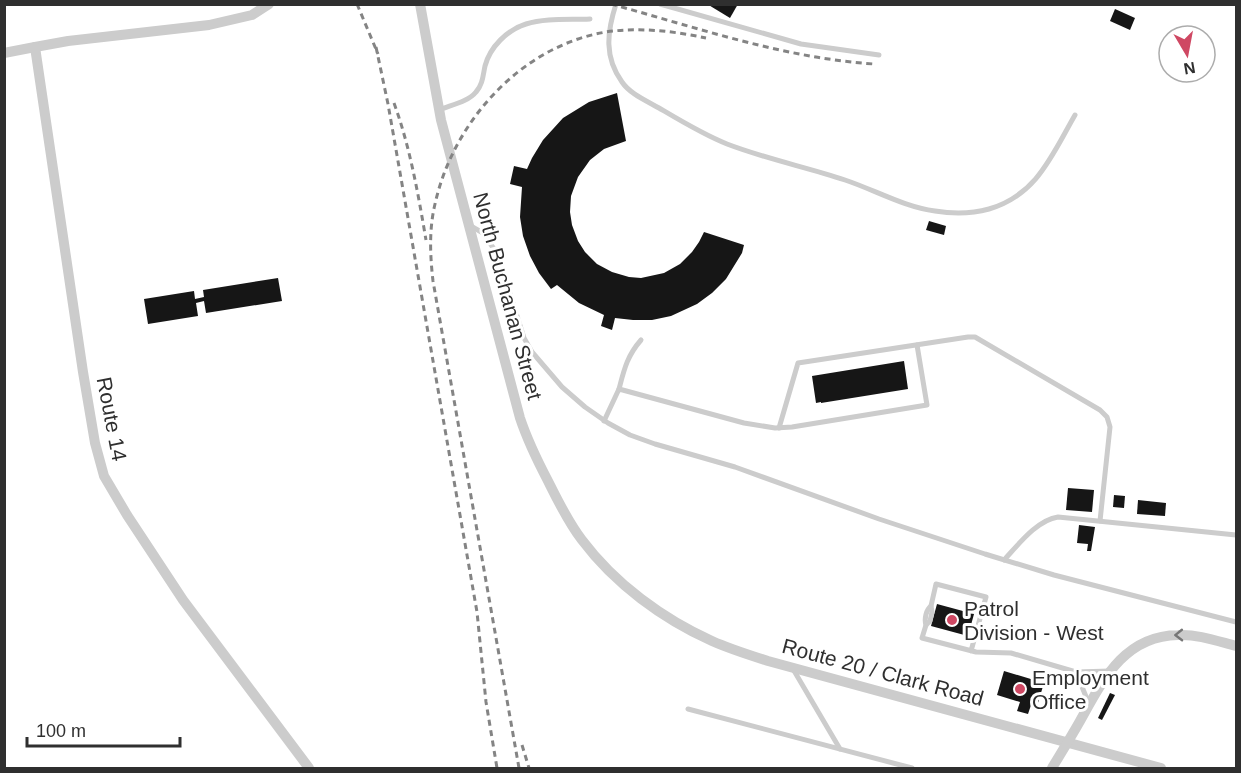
<svg xmlns="http://www.w3.org/2000/svg" width="1241" height="773" font-family="Helvetica,sans-serif">
<style>
.building{fill:#161616}
.lines{fill:none;stroke-linecap:round;stroke-linejoin:round}
.service{stroke:#ccc;stroke-width:5}
.minor{stroke:#ccc;stroke-width:10}
.rail{stroke:#848484;stroke-width:3;stroke-dasharray:6 4.5;stroke-linecap:butt}
.oneway{stroke:#767676}
.poi-dot{fill:#cf4863;stroke:#fff;stroke-width:2}
.labels{text-anchor:middle;dominant-baseline:central;stroke-width:6;stroke-linejoin:round;paint-order:stroke}
.street-label{font-size:21px;fill:#2f2f2f;stroke:#fff}
.poi-label{font-size:21px;fill:#2f2f2f;stroke:#fff;text-anchor:start}
</style>
<rect width="100%" height="100%" fill="#fff"/>
<g class="building">
<path d="M 707,4 L 738,4 L 730,18 Z"/>
<path d="M 1115,9 L 1135,18 L 1130,30 L 1110,21 Z"/>
<path d="M 617,93 L 626,141 L 604,149 L 590,160 L 578,177 L 571,196 L 570,212 L 572,225 L 578,241 L 585,252 L 597,264 L 612,272 L 629,277 L 641,278 L 664,273 L 680,264 L 692,252 L 699,242 L 704,232 L 744,245 L 742,253 L 726,279 L 712,293 L 697,304 L 671,316 L 652,320 L 633,320 L 615,318 L 612,330 L 601,326 L 604,315 L 579,303 L 557,285 L 551,289 L 539,273 L 530,256 L 523,236 L 520,217 L 522,187 L 510,184 L 514,166 L 527,169 L 532,158 L 543,140 L 563,118 L 589,102 Z"/>
<path d="M 929,221 L 946,226 L 944,235 L 926,230 Z"/>
<path d="M 278,278 L 282,301 L 206,313 L 204,301 L 196,303 L 198,316 L 148,324 L 144,299 L 194,291 L 195,299 L 204,297 L 203,290 Z"/>
<path d="M 904,361 L 908,389 L 821,403 L 821,402 L 816,403 L 812,376 Z"/>
<path d="M 1068,488 L 1094,490 L 1092,512 L 1066,510 Z"/>
<path d="M 1114,495 L 1125,496 L 1124,508 L 1113,507 Z"/>
<path d="M 1138,500 L 1166,503 L 1165,516 L 1137,514 Z"/>
<path d="M 1079,525 L 1095,527 L 1091,551 L 1087,551 L 1088,544 L 1077,543 Z"/>
<path d="M 937,604 L 974,614 L 968,636 L 931,626 Z"/>
<path d="M 1004,671 L 1044,683 L 1037,706 L 1031,705 L 1028,714 L 1017,711 L 1020,702 L 997,695 Z"/>
<path d="M 1110,693 L 1115,695 L 1102,720 L 1098,718 Z"/>
</g>
<g class="lines">
<g class="service">
<path d="M 616,4 C 607,32 604,57 622,82 C 630,94 647,101 659,108 C 681,121 704,135 727,144 C 766,159 806,167 845,180 C 875,190 904,207 935,211 C 953,214 971,214 989,209 C 1037,195 1052,155 1075,115"/>
<path d="M 660,4 L 801,44 L 879,55"/>
<path d="M 439,110 C 451,105 468,102 476,92 C 483,84 483,75 485,66 C 490,47 507,30 526,24 C 546,18 569,20 590,19"/>
<path d="M 469,225 L 483,233 L 494,249 L 504,275 L 524,338 L 532,352 L 562,387 L 585,407 L 608,423 L 630,435 L 655,444 L 735,467 L 879,519 L 985,554 L 1054,575 L 1236,622"/>
<path d="M 619,389 C 624,370 627,356 641,340"/>
<path d="M 604,421 L 619,389 L 744,423 L 775,428 L 792,427 L 927,405 L 917,345"/>
<path d="M 779,428 L 798,363 L 968,337 L 975,337 L 1100,410 L 1107,417 L 1110,427 L 1100,521"/>
<path d="M 1004,560 C 1018,545 1037,520 1058,517 L 1236,535"/>
<path d="M 926,625 C 924,619 926,610 931,606"/>
<path d="M 971,651 L 986,597 L 936,584 L 931,606 L 932,612 L 930,621 L 926,625 L 922,638 L 976,652 L 1011,653 L 1076,672"/>
<path d="M 793,669 L 840,749"/>
<path d="M 1089,704 L 1076,672 L 1110,671"/>
<path d="M 688,709 L 912,768"/>
</g>
<g class="minor">
<path d="M 420,4 L 441,120 L 520,418 C 527,439 537,460 548,481 C 558,501 568,522 582,540 C 615,584 663,619 712,641 C 730,649 749,655 768,661 L 1161,768"/>
<path d="M 35,47 L 68,41 L 209,25 L 252,15 L 269,4"/>
<path d="M 4,53 L 35,47 L 83,372 L 95,443 L 104,476 L 127,515 L 183,600 L 309,768"/>
<path d="M 1052,768 C 1061,753 1071,737 1080,721 C 1103,680 1124,636 1178,635 C 1198,634 1217,641 1236,646"/>
</g>
<g class="rail">
<path d="M 357,4 L 378,54"/>
<path d="M 611,4 C 698,28 784,58 874,64"/>
<path d="M 376,47 L 388,104 L 477,612 L 486,702 L 497,768"/>
<path d="M 394,103 C 410,147 418,193 426,240"/>
<path d="M 522,745 L 529,768"/>
<path d="M 519,768 L 433,281 C 430,255 429,229 435,204 C 453,122 521,46 606,32 C 639,27 673,31 706,38"/>
</g>
</g>
<defs><path id="oneway-chevron" d="M-2-3.5L2.5 0L-2 3.5" fill="none" stroke-width="1.6" stroke-linecap="round" stroke-linejoin="round" transform="scale(1.5)"/></defs>
<use class="oneway" href="#oneway-chevron" transform="translate(1179 635) rotate(179)"/>
<g class="poi-dot">
<circle cx="952" cy="620" r="6"/>
<circle cx="1020" cy="689" r="6"/>
</g>
<g class="labels">
<g class="street-label">
<text transform="translate(508 296) rotate(75)">North Buchanan Street</text>
<text transform="translate(112 419) rotate(79)">Route 14</text>
<text transform="translate(883 672) rotate(15)">Route 20 / Clark Road</text>
</g>
<g class="poi-label">
<text x="964" y="608">Patrol<tspan x="964" dy="24">Division - West</tspan></text>
<text x="1032" y="677">Employment<tspan x="1032" dy="24">Office</tspan></text>
</g>
</g>
<rect width="1241" height="773" fill="none" stroke="#2f2f2f" stroke-width="12"/>
<g transform="translate(1187 54) rotate(170)"><circle r="28" fill="#ffffff" stroke="#acacac" stroke-width="1.5"/>
<path d="M0-4.5L10 22L0 15L-10 22Z" fill="#cf4863"/>
<text y="-9" font-size="16" font-weight="bold" text-anchor="middle" fill="#2f2f2f">N</text>
</g>
<path d="M27 737v9h153v-9" fill="none" stroke="#2f2f2f" stroke-width="3"/>
<text x="36" y="737" font-size="18" fill="#2f2f2f" stroke="#ffffff" stroke-width="4.5" paint-order="stroke">100 m</text>
</svg>
